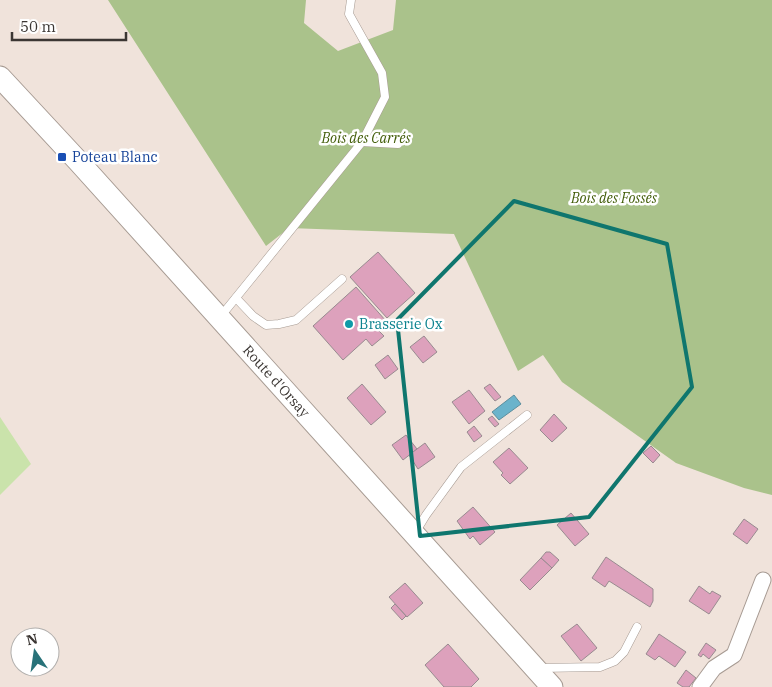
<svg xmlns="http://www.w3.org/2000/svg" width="772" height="687" font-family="'IBM Plex Serif',serif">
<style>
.green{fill:#cae3ab}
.forest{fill:#aac28b}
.water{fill:#6bb3cb;stroke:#5d8e9d}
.building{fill:#dda1bc;stroke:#988b90}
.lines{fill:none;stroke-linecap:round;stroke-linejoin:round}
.service-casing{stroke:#a79b93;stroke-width:9}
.minor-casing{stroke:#a79b93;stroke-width:17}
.secondary-casing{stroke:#a79b93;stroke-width:23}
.service{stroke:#fff;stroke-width:8}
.minor{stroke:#fff;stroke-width:15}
.secondary{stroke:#fff;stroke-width:21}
.marked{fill:none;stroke:#0f766e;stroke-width:4;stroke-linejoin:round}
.transit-dot{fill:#1a4fb4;stroke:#fff;stroke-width:2}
.culture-dot{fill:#0f9aa8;stroke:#fff;stroke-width:2}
.labels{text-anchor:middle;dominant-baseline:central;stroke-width:5;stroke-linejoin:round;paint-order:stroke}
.park-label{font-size:14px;font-style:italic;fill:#415c07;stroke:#fff}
.transit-label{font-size:14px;fill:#164399;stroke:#fff;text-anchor:start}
.culture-label{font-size:14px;fill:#0d838f;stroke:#fff;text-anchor:start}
.street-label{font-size:14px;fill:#3b3633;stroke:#fff}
</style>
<rect width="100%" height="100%" fill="#f0e3db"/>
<path class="green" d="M 0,417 L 31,464 L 0,495 Z"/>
<path class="forest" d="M 108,0 L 306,0 L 304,23 L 338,51 L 393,30 L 396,0 L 772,0 L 772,495 L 744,488 L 676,463 L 562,382 L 543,355 L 518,371 L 454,234 L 289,228 L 266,246 Z"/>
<path class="water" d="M 514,395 L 521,404 L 499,420 L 492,412 Z"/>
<g class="building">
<path d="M 378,252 L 415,293 L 387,318 L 350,277 Z"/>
<path d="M 356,287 L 386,321 L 377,329 L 384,336 L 372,346 L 366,339 L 343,360 L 313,326 Z"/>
<path d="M 424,336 L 437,352 L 423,363 L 410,347 Z"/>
<path d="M 388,355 L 398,369 L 385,379 L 375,365 Z"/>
<path d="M 362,384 L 386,412 L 371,425 L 347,398 Z"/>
<path d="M 490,384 L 501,397 L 495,401 L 484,388 Z"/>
<path d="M 469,390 L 485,411 L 469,424 L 452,402 Z"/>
<path d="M 554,414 L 567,428 L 552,442 L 540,430 Z"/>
<path d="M 492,416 L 499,424 L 495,427 L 488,419 Z"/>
<path d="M 474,426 L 482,436 L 474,442 L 467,432 Z"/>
<path d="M 406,435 L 417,449 L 403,460 L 392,445 Z"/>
<path d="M 425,443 L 435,457 L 418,469 L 409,455 Z"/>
<path d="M 651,446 L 660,455 L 653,463 L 643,453 Z"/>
<path d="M 509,448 L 528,468 L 510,484 L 501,475 L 503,473 L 493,462 Z"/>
<path d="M 473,507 L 495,532 L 480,545 L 473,536 L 470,539 L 457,521 Z"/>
<path d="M 571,513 L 589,534 L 575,546 L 557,525 Z"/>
<path d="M 744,519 L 758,529 L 747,544 L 733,534 Z"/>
<path d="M 546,552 L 550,552 L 559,560 L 552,568 L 541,558 Z"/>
<path d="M 606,557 L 653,589 L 653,601 L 650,607 L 609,581 L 605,587 L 592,578 Z"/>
<path d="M 541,558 L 552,568 L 530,590 L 520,580 Z"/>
<path d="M 405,583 L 423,603 L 407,617 L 389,597 Z"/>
<path d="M 699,586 L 710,594 L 712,591 L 721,596 L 709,614 L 689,601 Z"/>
<path d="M 395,604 L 406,616 L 402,620 L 391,608 Z"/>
<path d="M 577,624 L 597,648 L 581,661 L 561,636 Z"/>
<path d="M 659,634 L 686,652 L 675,667 L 659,656 L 655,660 L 646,654 Z"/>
<path d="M 706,643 L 716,650 L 709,659 L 703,654 L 701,657 L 698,655 Z"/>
<path d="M 448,644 L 479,679 L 471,687 L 444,687 L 425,665 Z"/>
<path d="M 686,670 L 696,678 L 689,687 L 683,687 L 677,683 Z"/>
</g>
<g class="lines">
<g class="service-casing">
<g id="service">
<path d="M 362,142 L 398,144"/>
<path d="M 236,298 L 253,316 L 266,325 L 279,324 L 296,320 L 342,279"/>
<path d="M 221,316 L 362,142 L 385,97 L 382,73 L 349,14 L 351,0"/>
<path d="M 415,533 L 426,515 L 461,467 L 527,415"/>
<path d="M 539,668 L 600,667 L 615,661 L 624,652 L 637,627"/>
</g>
</g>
<g class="minor-casing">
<path id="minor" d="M 700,687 L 714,668 L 734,655 L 763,580"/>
</g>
<g class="secondary-casing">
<g id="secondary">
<path id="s1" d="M 0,77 L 78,161 L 552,687"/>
</g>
</g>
<use href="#service" class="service"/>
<use href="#minor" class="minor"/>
<use href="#secondary" class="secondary"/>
</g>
<path class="marked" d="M 514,201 L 667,244 L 692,387 L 589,517 L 420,536 L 397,320 Z"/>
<rect class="transit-dot" x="57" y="152" width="10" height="10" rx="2.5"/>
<circle class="culture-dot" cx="349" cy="324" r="5"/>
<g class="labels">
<g class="park-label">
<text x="366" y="138">Bois des Carrés</text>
<text x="614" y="198">Bois des Fossés</text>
</g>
<g class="transit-label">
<text x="72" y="157">Poteau Blanc</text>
</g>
<g class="culture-label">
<text x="359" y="324">Brasserie Ox</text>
</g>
<g class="street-label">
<text stroke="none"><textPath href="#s1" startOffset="411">Route d'Orsay</textPath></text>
</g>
</g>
<g transform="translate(35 652) rotate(347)"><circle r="24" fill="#ffffff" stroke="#b1afad"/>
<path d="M0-4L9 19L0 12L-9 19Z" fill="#287279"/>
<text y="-8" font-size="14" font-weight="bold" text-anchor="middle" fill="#3b3633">N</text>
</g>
<path d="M12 32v8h114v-8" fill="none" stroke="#3b3633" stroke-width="2.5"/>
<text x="20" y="32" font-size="15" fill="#3b3633" stroke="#ffffff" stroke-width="4" paint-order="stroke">50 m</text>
</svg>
